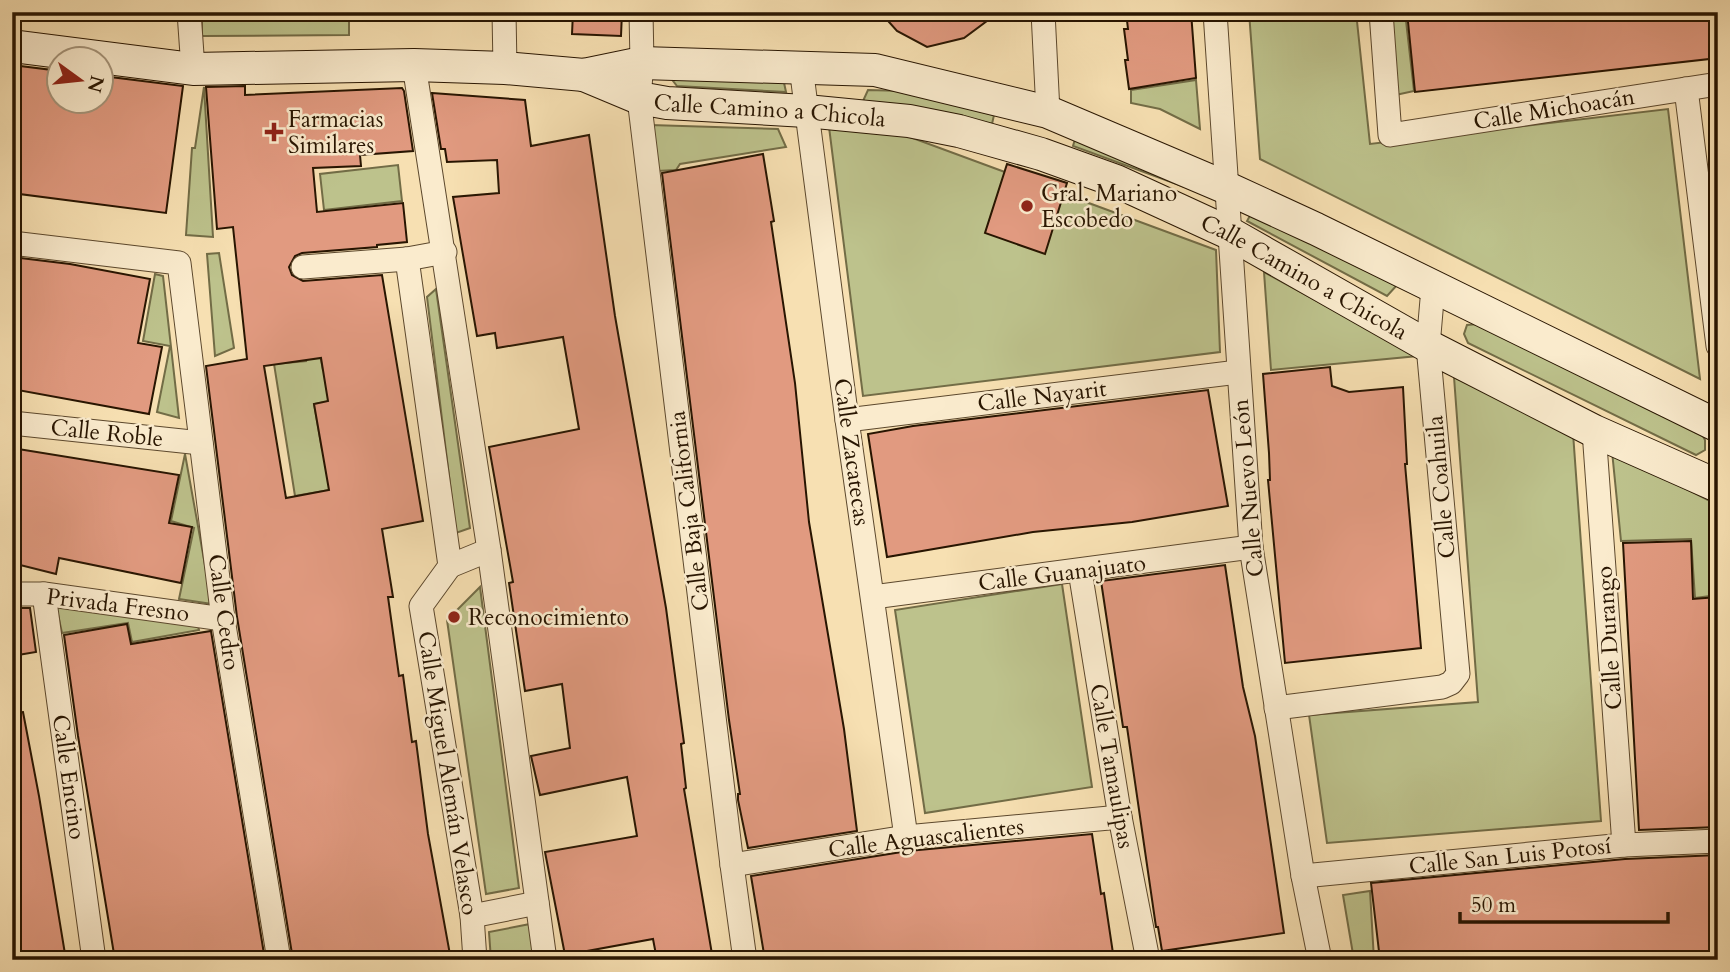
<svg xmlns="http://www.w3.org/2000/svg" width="1730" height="972" font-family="Cardo,serif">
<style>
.green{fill:#bdc28c;stroke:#726c46;stroke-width:2}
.building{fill:#e19a80;stroke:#281501;stroke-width:2;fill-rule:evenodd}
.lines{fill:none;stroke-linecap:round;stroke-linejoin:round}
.street-casing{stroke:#5c482d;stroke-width:25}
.secondary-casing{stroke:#281501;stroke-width:34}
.street{stroke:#faebcd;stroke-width:23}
.secondary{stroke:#faebcd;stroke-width:32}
.poi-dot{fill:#8f2418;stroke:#faebcd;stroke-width:2.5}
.labels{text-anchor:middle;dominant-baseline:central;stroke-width:5;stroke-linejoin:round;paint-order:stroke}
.street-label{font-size:23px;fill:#281501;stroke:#faebcd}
.poi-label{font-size:23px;fill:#281501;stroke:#faebcd;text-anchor:start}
</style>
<rect width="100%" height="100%" fill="#f7e0b2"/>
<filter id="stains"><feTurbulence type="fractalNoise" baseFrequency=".00286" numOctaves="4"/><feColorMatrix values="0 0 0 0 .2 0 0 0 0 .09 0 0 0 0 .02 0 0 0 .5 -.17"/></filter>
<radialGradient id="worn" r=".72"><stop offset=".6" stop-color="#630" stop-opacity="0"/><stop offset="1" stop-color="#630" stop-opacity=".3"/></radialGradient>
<g class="green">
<path d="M 202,12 L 349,12 L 349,35 L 202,36 Z"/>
<path d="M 1249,12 L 1356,12 L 1370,144 L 1668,109 L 1700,379 L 1260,159 Z"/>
<path d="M 1387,12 L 1405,12 L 1414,91 L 1391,96 Z"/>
<path d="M 667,73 L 783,78 L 786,92 L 677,86 Z"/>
<path d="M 1196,80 L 1200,129 L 1160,109 L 1131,103 L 1131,90 Z"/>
<path d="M 204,87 L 213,237 L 186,235 L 192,148 L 195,148 Z"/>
<path d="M 868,90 L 904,91 L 994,115 L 992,124 L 863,101 Z"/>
<path d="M 650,125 L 778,129 L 786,147 L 680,164 L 676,170 L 657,171 Z"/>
<path d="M 829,127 L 891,130 L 1216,250 L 1220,352 L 863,396 Z"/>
<path d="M 1076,136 L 1183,170 L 1182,186 L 1073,146 Z"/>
<path d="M 398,165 L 402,201 L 324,210 L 320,174 Z"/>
<path d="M 1252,212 L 1398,284 L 1387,296 L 1247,221 Z"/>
<path d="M 219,253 L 234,348 L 215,356 L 207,254 Z"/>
<path d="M 1264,272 L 1418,356 L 1271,370 Z"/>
<path d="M 155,274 L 163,276 L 179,418 L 157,412 L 170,346 L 143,341 Z"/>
<path d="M 436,289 L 470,528 L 456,533 L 427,297 Z"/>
<path d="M 1478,324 L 1700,430 L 1705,440 L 1705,450 L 1696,455 L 1468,343 L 1464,334 L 1467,325 Z"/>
<path d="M 317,339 L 323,370 L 401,389 L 314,404 L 322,449 L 408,434 L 415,475 L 295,496 L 274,364 L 306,361 L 303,342 Z"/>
<path d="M 1454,377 L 1573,433 L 1601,821 L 1327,843 L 1309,715 L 1478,702 Z"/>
<path d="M 1612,451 L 1718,505 L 1718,595 L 1695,598 L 1691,539 L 1621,541 Z"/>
<path d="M 185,454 L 212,604 L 179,599 L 194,528 L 171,521 Z"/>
<path d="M 1062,584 L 1092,787 L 925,813 L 895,610 Z"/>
<path d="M 480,587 L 519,888 L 486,894 L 447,620 Z"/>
<path d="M 55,601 L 198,626 L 199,630 L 132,642 L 128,623 L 62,633 Z"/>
<path d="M 1370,891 L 1374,960 L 1354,960 L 1343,895 Z"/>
<path d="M 530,924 L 536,960 L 491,960 L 489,932 Z"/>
</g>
<g class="building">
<path d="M 573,12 L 622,12 L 621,36 L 572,34 Z"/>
<path d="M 880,12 L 999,12 L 964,38 L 927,47 L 897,31 Z"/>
<path d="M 1126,12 L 1191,12 L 1196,78 L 1129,89 L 1125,60 L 1128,60 L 1124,29 L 1128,29 Z"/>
<path d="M 1407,12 L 1718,12 L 1718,58 L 1415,92 Z"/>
<path d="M 12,65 L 60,71 L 60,102 L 102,102 L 102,76 L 183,86 L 166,213 L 12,193 Z"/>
<path d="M 245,86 L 245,95 L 402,88 L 404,91 L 413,151 L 360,155 L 361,166 L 313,168 L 317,212 L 403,203 L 407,242 L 377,245 L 377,247 L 302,253 L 295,256 L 289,267 L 292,275 L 303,281 L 382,275 L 423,521 L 382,529 L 393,597 L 388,597 L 399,676 L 403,675 L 412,742 L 416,741 L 428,834 L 451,960 L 293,960 L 237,617 L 206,366 L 247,359 L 233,227 L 217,229 L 206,87 ZM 321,358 L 328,401 L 314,404 L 329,490 L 286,498 L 264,366 Z"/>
<path d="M 432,93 L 525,100 L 531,146 L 589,135 L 615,316 L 666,608 L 684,743 L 681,744 L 686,788 L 684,789 L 713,960 L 657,960 L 653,939 L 565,955 L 545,852 L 637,836 L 627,777 L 540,795 L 531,756 L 570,748 L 562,684 L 525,691 L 509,583 L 513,582 L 489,447 L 579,429 L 563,337 L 497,348 L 495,333 L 477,336 L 453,197 L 499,193 L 497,160 L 447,162 L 445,149 L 441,149 Z"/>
<path d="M 763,154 L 774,221 L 771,222 L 795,383 L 809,522 L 844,729 L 857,831 L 748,848 L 738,800 L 738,794 L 740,794 L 729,720 L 662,173 Z"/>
<path d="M 1007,164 L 1067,183 L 1045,254 L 985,233 Z"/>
<path d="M 12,257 L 70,264 L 150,279 L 138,343 L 162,347 L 149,414 L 12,389 Z"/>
<path d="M 1330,367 L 1332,386 L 1349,392 L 1403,387 L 1407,464 L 1405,464 L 1421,648 L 1285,663 L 1268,480 L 1270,480 L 1269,453 L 1263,374 Z"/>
<path d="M 1208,390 L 1228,506 L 1132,522 L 1033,532 L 887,557 L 868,434 L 913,426 Z"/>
<path d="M 12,448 L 179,475 L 169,523 L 192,527 L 181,583 L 59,558 L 56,574 L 12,563 Z"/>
<path d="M 1691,541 L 1693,599 L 1718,597 L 1718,827 L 1639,830 L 1623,543 Z"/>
<path d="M 1225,565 L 1243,687 L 1255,736 L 1284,933 L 1162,951 L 1158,927 L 1156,927 L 1127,727 L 1123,727 L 1101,581 Z"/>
<path d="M 12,608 L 30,608 L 36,652 L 12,656 Z"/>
<path d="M 127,624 L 131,644 L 211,631 L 265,960 L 115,960 L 78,736 L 64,635 Z"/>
<path d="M 23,712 L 39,796 L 66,960 L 12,960 L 12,713 Z"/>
<path d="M 1092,834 L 1101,894 L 1104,893 L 1114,960 L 765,960 L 751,876 L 908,851 Z"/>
<path d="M 1718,855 L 1718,960 L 1380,960 L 1371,883 L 1625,859 Z"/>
</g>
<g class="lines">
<g class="street-casing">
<g id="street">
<path d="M 189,12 L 193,69"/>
<path d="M 504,12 L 505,68"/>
<path d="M 641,12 L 642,63 L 639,98 L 732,865 L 745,960"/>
<path d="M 1043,12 L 1048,112"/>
<path d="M 1215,12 L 1251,547 L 1303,876 L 1320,960"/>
<path d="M 1381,12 L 1390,135 L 1718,84"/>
<path d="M 414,65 L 489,550 L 545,960"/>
<path d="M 801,67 L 847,420 L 906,837"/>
<path d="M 1686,89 L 1718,346"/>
<path d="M 12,243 L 179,263 L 223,619 L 279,960"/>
<path d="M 407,259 L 450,566 L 421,606 L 472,916 L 475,960"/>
<path d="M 303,267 L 407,259 L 445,252"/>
<path d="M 847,420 L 1238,372"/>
<path d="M 12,423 L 201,443"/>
<path d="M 1594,431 L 1624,845"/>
<path d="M 450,566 L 489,550"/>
<path d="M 1080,571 L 1120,817 L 1148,960"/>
<path d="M 12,594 L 44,594 L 223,619"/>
<path d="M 44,594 L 94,960"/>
<path d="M 873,597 L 1251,547"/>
<path d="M 1276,708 L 1442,687 L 1451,683 L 1458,674 L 1428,346 L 1433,288"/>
<path d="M 732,865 L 906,837 L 1120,817"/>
<path d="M 1303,876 L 1624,845 L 1718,841"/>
<path d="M 472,916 L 537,903"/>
</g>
</g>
<g class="secondary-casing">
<g id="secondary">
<path d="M 12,46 L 193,69 L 414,65 L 505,68 L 584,75 L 642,63 L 875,70 L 1048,112 L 1227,188 L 1316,229 L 1718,426"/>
<path id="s1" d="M 584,75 L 639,98 L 667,103 L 806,111 L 909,121 L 959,131 L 1041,154 L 1116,181 L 1229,233 L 1428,346 L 1594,431 L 1718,486"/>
</g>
</g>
<use href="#street" class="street"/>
<use href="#secondary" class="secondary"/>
</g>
<g class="poi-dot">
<path d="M270.5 121.5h7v7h7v7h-7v7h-7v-7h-7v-7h7z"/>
<circle cx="1027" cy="206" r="7"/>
<circle cx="454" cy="617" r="7"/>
</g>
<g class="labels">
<g class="street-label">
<text stroke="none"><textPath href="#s1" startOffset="191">Calle Camino a Chicola</textPath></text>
<text transform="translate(1554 109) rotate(-9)">Calle Michoacán</text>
<text stroke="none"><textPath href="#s1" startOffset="758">Calle Camino a Chicola</textPath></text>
<text transform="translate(1042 396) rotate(-7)">Calle Nayarit</text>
<text transform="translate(107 433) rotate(6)">Calle Roble</text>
<text transform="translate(852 452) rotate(82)">Calle Zacatecas</text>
<text transform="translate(1441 487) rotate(-95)">Calle Coahuila</text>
<text transform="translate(1248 488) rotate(-95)">Calle Nuevo León</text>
<text transform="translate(689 511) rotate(-97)">Calle Baja California</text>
<text transform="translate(1062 573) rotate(-7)">Calle Guanajuato</text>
<text transform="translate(118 605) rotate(7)">Privada Fresno</text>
<text transform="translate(224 612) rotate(82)">Calle Cedro</text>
<text transform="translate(1609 638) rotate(-94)">Calle Durango</text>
<text transform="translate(1112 766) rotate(80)">Calle Tamaulipas</text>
<text transform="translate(448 773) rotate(81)">Calle Miguel Alemán Velasco</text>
<text transform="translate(69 777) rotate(82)">Calle Encino</text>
<text transform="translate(926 838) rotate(-7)">Calle Aguascalientes</text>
<text transform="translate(1510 856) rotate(-6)">Calle San Luis Potosí</text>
</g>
<g class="poi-label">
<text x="288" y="119">Farmacias<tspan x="288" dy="26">Similares</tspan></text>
<text x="1041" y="193">Gral. Mariano<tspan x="1041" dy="26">Escobedo</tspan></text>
<text x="468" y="617">Reconocimiento</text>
</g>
</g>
<rect width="1730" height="972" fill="none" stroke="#f7e0b2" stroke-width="42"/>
<rect x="14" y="14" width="1702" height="944" fill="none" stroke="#281501" stroke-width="3.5"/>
<rect x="21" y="21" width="1688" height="930" fill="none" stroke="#281501" stroke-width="2"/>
<g transform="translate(80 80) rotate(105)"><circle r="33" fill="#faebcd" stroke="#a6957b" stroke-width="2"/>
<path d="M0-5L12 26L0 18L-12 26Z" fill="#8f2418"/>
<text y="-10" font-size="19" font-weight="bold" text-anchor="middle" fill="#281501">N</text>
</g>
<path d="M1460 912v10h208v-10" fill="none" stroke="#281501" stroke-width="3.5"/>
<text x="1471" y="912" font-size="21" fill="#281501" stroke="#faebcd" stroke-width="5" paint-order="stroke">50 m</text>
<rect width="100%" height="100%" filter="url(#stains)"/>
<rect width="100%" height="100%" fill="url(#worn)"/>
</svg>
